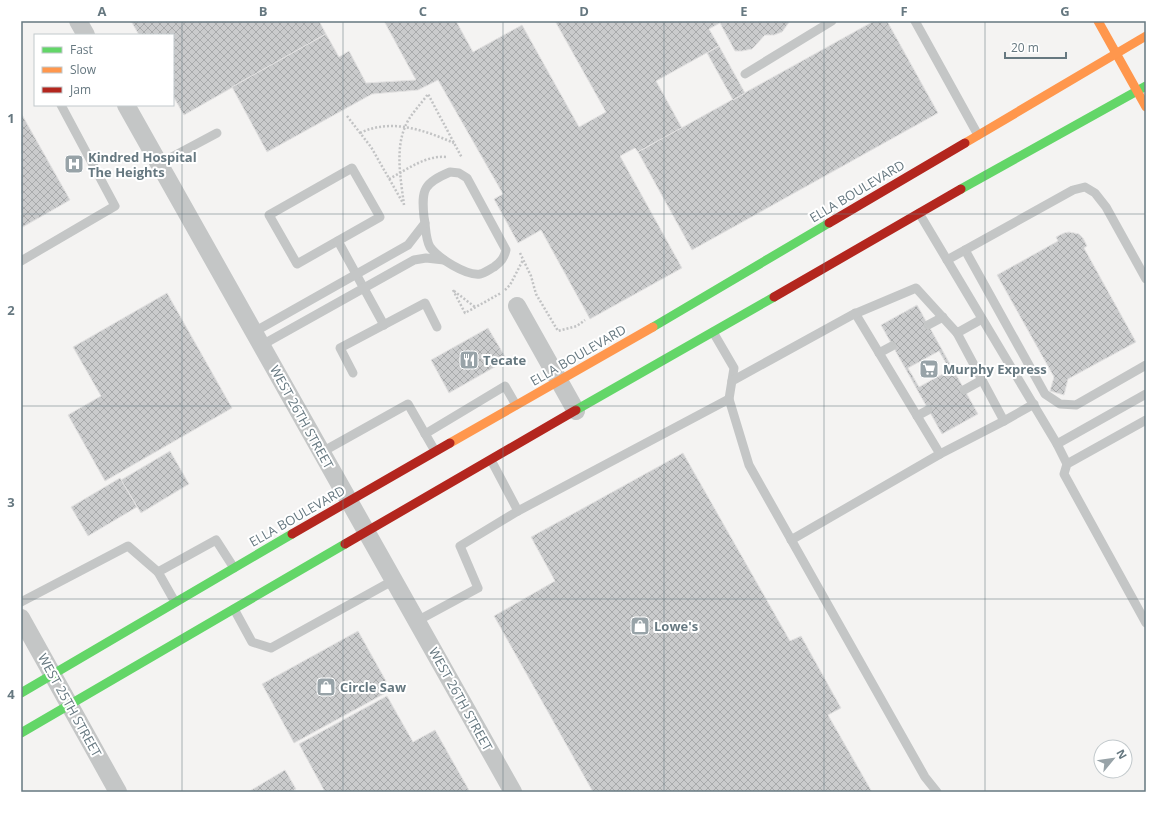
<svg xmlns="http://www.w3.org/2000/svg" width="1167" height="813" font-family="'Open Sans',sans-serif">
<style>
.building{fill:url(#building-cross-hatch);stroke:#e3e2e2;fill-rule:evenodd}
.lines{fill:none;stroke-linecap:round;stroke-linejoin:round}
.path{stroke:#c2c3c4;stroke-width:2.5;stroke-dasharray:2 2;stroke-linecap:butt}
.lane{stroke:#c4c6c6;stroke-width:9}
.street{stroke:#c4c6c6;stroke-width:18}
.fast{stroke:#63d668;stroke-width:9}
.slow{stroke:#ff974d;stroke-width:9}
.jam{stroke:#b3261e;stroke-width:9}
.grid{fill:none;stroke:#667880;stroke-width:1;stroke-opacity:0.55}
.labels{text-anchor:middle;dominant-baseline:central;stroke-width:4;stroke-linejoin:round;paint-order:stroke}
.poi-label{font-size:13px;font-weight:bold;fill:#667880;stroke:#fff;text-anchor:start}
.street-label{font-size:13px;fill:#667880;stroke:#fff}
.neatline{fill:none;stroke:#667880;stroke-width:1.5}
.grid-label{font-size:13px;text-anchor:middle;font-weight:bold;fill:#667880}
</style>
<defs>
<pattern id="building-cross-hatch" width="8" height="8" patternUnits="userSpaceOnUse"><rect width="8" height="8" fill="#cacbcc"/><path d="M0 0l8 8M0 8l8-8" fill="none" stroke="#a8aaab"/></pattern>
</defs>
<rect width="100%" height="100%" fill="#f4f3f2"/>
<g class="building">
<path d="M 131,21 L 319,21 L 326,34 L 184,115 L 173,96 L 173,35 L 139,35 Z"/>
<path d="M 384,21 L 456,21 L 473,52 L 522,25 L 579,127 L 606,112 L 555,21 L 790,21 L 782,32 L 774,35 L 765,35 L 752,49 L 742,51 L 735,51 L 720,23 L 709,29 L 719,46 L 656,81 L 682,128 L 638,152 L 635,148 L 620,156 L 682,268 L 590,319 L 541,230 L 518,243 L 494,199 L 503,194 L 438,80 L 418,90 L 372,94 L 267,152 L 232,87 L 326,34 L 339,57 L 349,51 L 366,83 L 416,80 Z"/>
<path d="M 874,21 L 887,21 L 938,113 L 692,250 L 638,152 Z"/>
<path d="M 719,46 L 745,93 L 733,100 L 707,53 Z"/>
<path d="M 21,113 L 70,200 L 21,228 Z"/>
<path d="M 1069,232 L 1079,234 L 1083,238 L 1087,246 L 1084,248 L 1136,342 L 1068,379 L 1064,395 L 1050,391 L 1054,377 L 997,275 L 1058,241 L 1056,237 L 1064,233 Z"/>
<path d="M 167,293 L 232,408 L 105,481 L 68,415 L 101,396 L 73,347 Z"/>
<path d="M 917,305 L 978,414 L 942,434 L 881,325 ZM 939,351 L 950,370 L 919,387 L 908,368 Z"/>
<path d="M 488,328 L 507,360 L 449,393 L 431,360 Z"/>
<path d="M 170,451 L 189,484 L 141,513 L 121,480 Z"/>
<path d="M 683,453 L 790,641 L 801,636 L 841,708 L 828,715 L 872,792 L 593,792 L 494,616 L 555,581 L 531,537 Z"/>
<path d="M 120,478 L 137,507 L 88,536 L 71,507 Z"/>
<path d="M 358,631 L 391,690 L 294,743 L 262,684 Z"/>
<path d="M 387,696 L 413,742 L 435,730 L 470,792 L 325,792 L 299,744 Z"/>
<path d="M 285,770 L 296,789 L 290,792 L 248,792 Z"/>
</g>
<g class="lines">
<g class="path">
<path d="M 347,116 L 371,147 L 403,203"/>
<path d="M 360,133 C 391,118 424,130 454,143"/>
<path d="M 389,179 C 408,169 426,155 447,157"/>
<path d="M 404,205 C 401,181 395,150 405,127 C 409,116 421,104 428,94 L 462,158"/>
<path d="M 520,253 L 531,276 L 536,294 L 558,331 L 577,326 L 585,320"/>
<path d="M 453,290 L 465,313 L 501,293"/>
<path d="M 505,290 L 510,285 L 523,260"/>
<path d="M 454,291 L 475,307"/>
</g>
<g class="lane">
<path d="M 915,21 L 978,135"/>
<path d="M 745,74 L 832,21"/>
<path d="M 159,164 L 217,133"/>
<path d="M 352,168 L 380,217 L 297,264 L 269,215 Z"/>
<path d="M 450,172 L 459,173 L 467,178 L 506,250 C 504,258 501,262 494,267 C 490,269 485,273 480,274 C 466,276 438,258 430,247 C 425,238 426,226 424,217 C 421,189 424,183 450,172 Z"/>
<path d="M 919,213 L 1057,444 L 1067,464"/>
<path d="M 338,241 L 384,325"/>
<path d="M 965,250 L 1045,394 L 1060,404 L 1076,405 L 1146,365"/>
<path d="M 947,260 L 1073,190 L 1085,187 L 1095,193 L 1106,207 L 1146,279"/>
<path d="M 21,261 L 115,206 L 61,105"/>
<path d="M 855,313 L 940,454 L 1004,421"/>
<path d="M 928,325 L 943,317"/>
<path d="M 254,332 L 408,245 L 425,223"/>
<path d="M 713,332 L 734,368 L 729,399 L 749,465 L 925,777 L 937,792"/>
<path d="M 957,333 L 1004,421 L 1034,404"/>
<path d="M 262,345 L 414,260 L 426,258 L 444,260"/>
<path d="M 879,353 L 892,346"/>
<path d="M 353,373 L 340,348 L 425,303 L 437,327"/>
<path d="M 732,381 L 852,315 L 916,288 L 957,333 L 982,319"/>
<path d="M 964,390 L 982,380"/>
<path d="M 917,416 L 928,410"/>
<path d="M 1146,420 L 1067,464 L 1064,474 L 1146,623"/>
<path d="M 425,434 L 505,386 L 516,405"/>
<path d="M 1057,444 L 1146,394"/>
<path d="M 322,452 L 408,404 L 435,451"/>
<path d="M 518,511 L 729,399"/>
<path d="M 791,540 L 940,454"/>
<path d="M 21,602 L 128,546 L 158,572"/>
<path d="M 175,602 L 158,572 L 216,540 L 234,568"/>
<path d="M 234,609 L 252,642 L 271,648 L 394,580"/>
<path d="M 417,621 L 478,588 L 460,546 L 518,511 L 491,460"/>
</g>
<g class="street">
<path d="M 78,21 L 86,35"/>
<path d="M 126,105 L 513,792"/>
<path d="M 517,306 L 576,411"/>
<path d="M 21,618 L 118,792"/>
</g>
<g class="fast">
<path d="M 961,189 L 1146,86"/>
<path d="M 653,327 L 829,223"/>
<path d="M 576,410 L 774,297"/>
<path d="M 21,693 L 292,534"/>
<path d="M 21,733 L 345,544"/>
</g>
<g class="slow">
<path d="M 1098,21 L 1146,107"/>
<path d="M 965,143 L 1146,36"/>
<path d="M 450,443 L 653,327"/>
</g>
<g class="jam">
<path d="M 829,223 L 965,143"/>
<path d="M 774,297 L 961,189"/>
<path d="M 292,534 L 450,443"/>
<path d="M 345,544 L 576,410"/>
</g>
</g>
<path class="grid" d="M 182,21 L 182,792M 343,21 L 343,792M 503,21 L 503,792M 664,21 L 664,792M 824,21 L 824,792M 985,21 L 985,792M 21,214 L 1146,214M 21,406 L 1146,406M 21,599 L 1146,599"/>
<defs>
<g id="hospital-square" transform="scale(1)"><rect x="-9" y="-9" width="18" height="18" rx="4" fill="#98a3a8" stroke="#fff"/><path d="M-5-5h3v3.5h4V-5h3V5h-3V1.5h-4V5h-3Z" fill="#fff"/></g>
<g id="restaurant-square" transform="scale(1)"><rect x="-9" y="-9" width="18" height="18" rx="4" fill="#98a3a8" stroke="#fff"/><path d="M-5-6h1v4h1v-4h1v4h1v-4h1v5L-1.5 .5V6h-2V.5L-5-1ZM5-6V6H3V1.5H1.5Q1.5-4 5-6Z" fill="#fff"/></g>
<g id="supermarket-square" transform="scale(1)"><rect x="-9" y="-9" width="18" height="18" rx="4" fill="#98a3a8" stroke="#fff"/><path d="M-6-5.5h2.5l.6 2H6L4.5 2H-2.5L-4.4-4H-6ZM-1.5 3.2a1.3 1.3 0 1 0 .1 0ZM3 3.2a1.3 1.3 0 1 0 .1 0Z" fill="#fff"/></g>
<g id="shop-square" transform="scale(1)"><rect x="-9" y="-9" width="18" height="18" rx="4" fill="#98a3a8" stroke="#fff"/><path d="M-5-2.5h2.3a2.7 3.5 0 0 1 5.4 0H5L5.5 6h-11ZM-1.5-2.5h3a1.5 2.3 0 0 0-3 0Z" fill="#fff"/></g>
</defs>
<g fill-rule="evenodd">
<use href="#hospital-square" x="74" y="164"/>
<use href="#restaurant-square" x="469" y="360"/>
<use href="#supermarket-square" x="929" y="369"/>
<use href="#shop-square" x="640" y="626"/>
<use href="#shop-square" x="326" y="687"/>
</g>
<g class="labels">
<g class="poi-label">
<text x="88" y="157">Kindred Hospital<tspan x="88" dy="15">The Heights</tspan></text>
<text x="483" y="360">Tecate</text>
<text x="943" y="369">Murphy Express</text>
<text x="654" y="626">Lowe's</text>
<text x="340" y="687">Circle Saw</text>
</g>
<g class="street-label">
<text transform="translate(857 191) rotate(-31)">ELLA BOULEVARD</text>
<text transform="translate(578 355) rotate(-30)">ELLA BOULEVARD</text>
<text transform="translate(302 417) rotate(61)">WEST 26TH STREET</text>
<text transform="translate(297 516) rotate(-30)">ELLA BOULEVARD</text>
<text transform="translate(461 699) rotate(61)">WEST 26TH STREET</text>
<text transform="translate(70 705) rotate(61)">WEST 25TH STREET</text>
</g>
</g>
<rect width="1167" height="813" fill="none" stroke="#ffffff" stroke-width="44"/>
<rect x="34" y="34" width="140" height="72" fill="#ffffff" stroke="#c2c9cc"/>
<rect x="42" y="47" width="20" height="6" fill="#63d668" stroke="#c2c9cc"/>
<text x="70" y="54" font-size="12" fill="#667880">Fast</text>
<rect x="42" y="67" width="20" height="6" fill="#ff974d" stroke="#c2c9cc"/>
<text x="70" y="74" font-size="12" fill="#667880">Slow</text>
<rect x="42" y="87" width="20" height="6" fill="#b3261e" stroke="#c2c9cc"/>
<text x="70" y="94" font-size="12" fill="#667880">Jam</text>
<g transform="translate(1113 759) rotate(61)"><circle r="19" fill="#ffffff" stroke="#c2c9cc"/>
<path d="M0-3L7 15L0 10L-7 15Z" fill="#98a3a8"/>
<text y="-6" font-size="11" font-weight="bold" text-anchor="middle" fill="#667880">N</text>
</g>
<path d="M1005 52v6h61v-6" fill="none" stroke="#667880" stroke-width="2"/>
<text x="1011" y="52" font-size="12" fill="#667880" stroke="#ffffff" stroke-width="3" paint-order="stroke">20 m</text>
<rect x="22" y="22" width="1123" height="769" class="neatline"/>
<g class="grid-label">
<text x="102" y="16">A</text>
<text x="263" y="16">B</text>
<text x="423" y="16">C</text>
<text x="584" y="16">D</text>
<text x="744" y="16">E</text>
<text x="904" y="16">F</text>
<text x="1065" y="16">G</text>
<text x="11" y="123">1</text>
<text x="11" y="315">2</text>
<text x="11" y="507">3</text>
<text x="11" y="699">4</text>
</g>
</svg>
